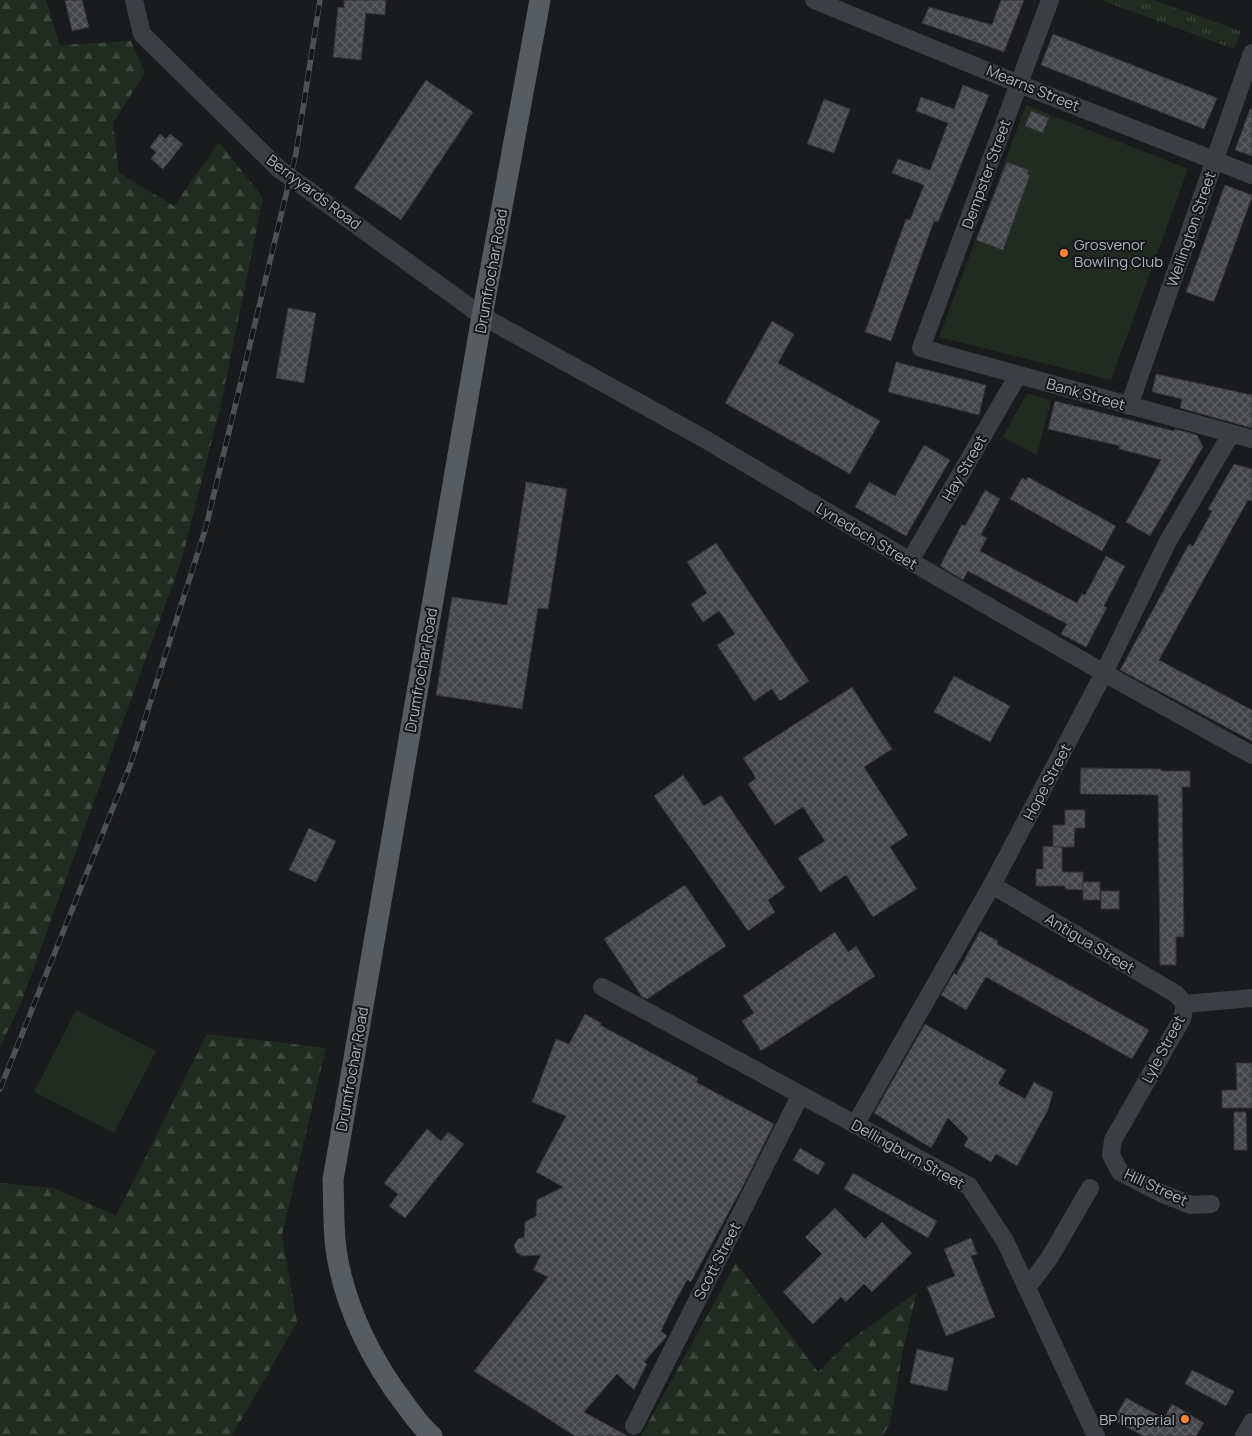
<svg xmlns="http://www.w3.org/2000/svg" width="1252" height="1436" font-family="Manrope,sans-serif">
<style>
.grass{fill:url(#grass-tufts)}
.forest{fill:url(#forest-firs)}
.park{fill:#222b21}
.building{fill:url(#building-cross-hatch);stroke:#343539}
.lines{fill:none;stroke-linecap:round;stroke-linejoin:round}
.minor{stroke:#3b3e42;stroke-width:18}
.major{stroke:#575c61;stroke-width:21}
.rail-casing{stroke:#4e5257;stroke-width:5.5}
.rail{stroke:#151618;stroke-width:4;stroke-dasharray:11;stroke-linecap:butt}
.poi-dot{fill:#fa8235;stroke:#151618;stroke-width:2}
.labels{text-anchor:middle;dominant-baseline:central;stroke-width:4;stroke-linejoin:round;paint-order:stroke}
.street-label{font-size:15px;fill:#acb5bc;stroke:#151618}
.poi-label{font-size:15px;fill:#acb5bc;stroke:#151618;text-anchor:start}
</style>
<defs>
<pattern id="grass-tufts" width="24" height="20" patternUnits="userSpaceOnUse" patternTransform="scale(1.25)"><rect width="24" height="20" fill="#222b21"/><path d="M3 7l-1-3M5 7V3M7 7l1-3M15 17l-1-3M17 17v-4M19 17l1-3" fill="none" stroke="#3f483f"/></pattern>
<pattern id="forest-firs" width="22" height="20" patternUnits="userSpaceOnUse" patternTransform="scale(1.25)"><rect width="22" height="20" fill="#222b21"/><path d="M5 1l3.5 6h-7zM16 11l3.5 6h-7z" fill="#3f483f"/></pattern>
<pattern id="building-cross-hatch" width="8" height="8" patternUnits="userSpaceOnUse" patternTransform="scale(1.25)"><rect width="8" height="8" fill="#444649"/><path d="M0 0l8 8M0 8l8-8" fill="none" stroke="#5c5e61"/></pattern>
</defs>
<rect width="100%" height="100%" fill="#1a1b1c"/>
<path class="grass" d="M 1101,0 L 1153,0 L 1241,31 L 1234,49 Z"/>
<g class="forest">
<path d="M 0,0 L 46,0 L 60,45 L 131,41 L 145,73 L 113,123 L 119,173 L 174,206 L 219,142 L 263,198 L 221,404 L 182,559 L 21,1003 L 0,1047 Z"/>
<path d="M 207,1034 L 326,1048 L 282,1235 L 297,1322 L 232,1436 L 0,1436 L 0,1183 L 54,1188 L 116,1216 Z"/>
<path d="M 736,1263 L 818,1372 L 849,1341 L 917,1292 L 903,1350 L 890,1424 L 882,1436 L 641,1436 Z"/>
</g>
<g class="park">
<path d="M 1026,105 L 1188,169 L 1111,380 L 939,337 Z"/>
<path d="M 1027,393 L 1051,400 L 1037,455 L 1003,437 Z"/>
<path d="M 76,1010 L 156,1051 L 114,1133 L 34,1092 Z"/>
</g>
<g class="building">
<path d="M 65,0 L 82,0 L 89,27 L 72,31 Z"/>
<path d="M 344,0 L 386,0 L 385,15 L 366,13 L 361,60 L 333,57 L 338,7 L 344,8 Z"/>
<path d="M 1001,0 L 1024,0 L 1004,52 L 922,23 L 929,7 L 992,25 Z"/>
<path d="M 1053,34 L 1217,98 L 1204,129 L 1041,65 Z"/>
<path d="M 426,80 L 473,112 L 401,220 L 354,188 Z"/>
<path d="M 963,85 L 989,95 L 938,222 L 934,221 L 891,341 L 865,332 L 906,219 L 910,220 L 924,185 L 892,173 L 898,159 L 930,170 L 948,123 L 916,111 L 921,97 L 954,109 Z"/>
<path d="M 824,99 L 850,109 L 834,153 L 807,144 Z"/>
<path d="M 1250,109 L 1252,109 L 1252,156 L 1235,150 Z"/>
<path d="M 1031,111 L 1049,118 L 1043,133 L 1025,126 Z"/>
<path d="M 160,134 L 166,139 L 170,134 L 183,144 L 163,169 L 151,159 L 156,152 L 150,147 Z"/>
<path d="M 1007,162 L 1029,170 L 1027,174 L 1030,175 L 1003,250 L 976,240 Z"/>
<path d="M 1225,185 L 1252,195 L 1252,197 L 1214,302 L 1186,292 Z"/>
<path d="M 288,308 L 316,313 L 304,383 L 276,378 Z"/>
<path d="M 772,321 L 794,334 L 778,363 L 880,421 L 850,474 L 725,403 Z"/>
<path d="M 896,362 L 986,385 L 979,415 L 888,392 Z"/>
<path d="M 1156,374 L 1252,395 L 1252,428 L 1180,408 L 1182,399 L 1152,392 Z"/>
<path d="M 1055,401 L 1174,431 L 1175,429 L 1197,435 L 1203,447 L 1150,536 L 1126,522 L 1161,460 L 1119,449 L 1120,446 L 1048,429 Z"/>
<path d="M 924,445 L 950,460 L 906,536 L 855,507 L 869,482 L 895,496 Z"/>
<path d="M 1234,464 L 1252,469 L 1252,501 L 1248,500 L 1159,660 L 1252,710 L 1252,741 L 1120,670 L 1189,544 L 1193,546 L 1212,511 L 1208,509 Z"/>
<path d="M 1028,477 L 1116,526 L 1102,551 L 1010,499 L 1022,478 L 1026,480 Z"/>
<path d="M 526,482 L 567,489 L 548,609 L 538,608 L 522,709 L 436,695 L 452,597 L 507,605 Z"/>
<path d="M 985,490 L 1000,499 L 981,535 L 987,538 L 980,551 L 1077,603 L 1082,594 L 1085,595 L 1106,556 L 1125,566 L 1104,606 L 1107,608 L 1086,647 L 1061,634 L 1067,624 L 968,571 L 963,580 L 940,566 L 962,524 L 965,526 Z"/>
<path d="M 716,543 L 809,681 L 780,701 L 772,689 L 754,701 L 717,645 L 735,634 L 719,611 L 703,622 L 691,604 L 707,593 L 687,562 Z"/>
<path d="M 954,676 L 1010,706 L 990,742 L 934,712 Z"/>
<path d="M 852,687 L 892,749 L 864,767 L 908,835 L 890,847 L 917,889 L 873,917 L 846,875 L 820,892 L 798,858 L 825,841 L 803,807 L 775,825 L 748,784 L 756,778 L 743,758 Z"/>
<path d="M 1081,768 L 1161,769 L 1161,771 L 1190,771 L 1190,787 L 1182,787 L 1184,937 L 1176,937 L 1176,965 L 1160,965 L 1158,795 L 1080,794 Z"/>
<path d="M 683,775 L 704,806 L 721,795 L 785,888 L 768,900 L 775,912 L 748,931 L 654,796 Z"/>
<path d="M 1065,810 L 1085,810 L 1085,828 L 1075,828 L 1074,847 L 1053,847 L 1053,825 L 1065,825 Z"/>
<path d="M 309,828 L 336,841 L 316,882 L 289,870 Z"/>
<path d="M 1043,846 L 1062,847 L 1062,872 L 1083,872 L 1083,890 L 1065,889 L 1065,886 L 1036,886 L 1036,869 L 1043,869 Z"/>
<rect x="1083" y="882" width="17" height="18"/>
<path d="M 685,885 L 726,946 L 647,999 L 642,997 L 604,939 Z"/>
<rect x="1101" y="891" width="18" height="18"/>
<path d="M 980,931 L 998,941 L 997,944 L 1149,1030 L 1132,1059 L 986,977 L 966,1010 L 941,995 L 954,973 L 956,975 Z"/>
<path d="M 835,932 L 848,952 L 856,946 L 875,976 L 761,1051 L 742,1021 L 754,1013 L 743,996 Z"/>
<path d="M 585,1014 L 601,1023 L 600,1025 L 698,1078 L 696,1082 L 774,1124 L 742,1188 L 691,1282 L 687,1280 L 673,1306 L 661,1331 L 667,1336 L 644,1362 L 647,1364 L 634,1390 L 617,1374 L 584,1412 L 628,1436 L 575,1436 L 474,1371 L 548,1277 L 533,1270 L 541,1255 L 522,1256 L 516,1252 L 514,1245 L 518,1239 L 524,1237 L 525,1222 L 536,1216 L 537,1200 L 563,1187 L 536,1172 L 566,1116 L 532,1102 L 556,1039 L 569,1044 Z"/>
<path d="M 925,1024 L 1006,1070 L 998,1084 L 1025,1099 L 1034,1082 L 1053,1092 L 1048,1110 L 1017,1166 L 996,1154 L 991,1162 L 964,1146 L 968,1138 L 948,1118 L 931,1148 L 874,1113 Z"/>
<path d="M 1236,1063 L 1252,1063 L 1252,1108 L 1222,1108 L 1222,1090 L 1237,1090 Z"/>
<path d="M 1234,1112 L 1246,1112 L 1247,1150 L 1234,1150 Z"/>
<path d="M 427,1129 L 441,1141 L 448,1132 L 464,1144 L 405,1218 L 389,1206 L 398,1194 L 384,1183 Z"/>
<path d="M 800,1148 L 825,1163 L 818,1175 L 793,1160 Z"/>
<path d="M 853,1173 L 937,1221 L 928,1238 L 844,1189 Z"/>
<path d="M 835,1208 L 865,1239 L 882,1222 L 912,1253 L 872,1292 L 864,1284 L 846,1302 L 841,1297 L 813,1324 L 783,1292 L 822,1254 L 805,1237 Z"/>
<path d="M 971,1238 L 977,1254 L 971,1256 L 995,1317 L 946,1336 L 927,1287 L 955,1276 L 944,1249 Z"/>
<path d="M 917,1349 L 954,1358 L 947,1391 L 910,1383 Z"/>
<path d="M 1192,1370 L 1234,1391 L 1226,1406 L 1185,1384 Z"/>
<path d="M 1126,1398 L 1160,1416 L 1161,1414 L 1165,1416 L 1172,1404 L 1204,1423 L 1196,1436 L 1143,1436 L 1114,1420 Z"/>
</g>
<g class="lines">
<g class="minor">
<path d="M 134,0 L 142,34 L 279,169 L 482,316 L 703,438 L 910,561 L 1104,673 L 1252,755"/>
<path d="M 814,0 L 1019,84 L 1252,175"/>
<path d="M 1050,0 L 921,348 L 1252,439"/>
<path d="M 1129,406 L 1252,53"/>
<path d="M 910,561 L 1018,375"/>
<path d="M 992,885 L 1176,994 L 1185,1004"/>
<path d="M 602,987 L 969,1186 L 1005,1241 L 1096,1436"/>
<path d="M 855,1125 L 992,885 L 1104,673 L 1168,541 L 1231,434"/>
<path d="M 1211,1204 L 1191,1205 L 1163,1194 L 1120,1172 L 1111,1155 L 1113,1140 L 1182,1019 L 1185,1004 L 1252,998"/>
<path d="M 1027,1288 L 1050,1257 L 1090,1188"/>
<path d="M 634,1426 L 800,1096"/>
<path d="M 1244,1436 L 1252,1422"/>
</g>
<path class="major" d="M 432,1436 C 422,1428 415,1418 407,1407 C 372,1362 344,1306 336,1249 C 333,1226 334,1202 333,1180 L 482,316 L 540,0"/>
<g class="rail-casing">
<path id="rail" d="M 0,1089 L 131,763 L 206,527 L 296,153 L 320,0"/>
</g>
<use href="#rail" class="rail"/>
</g>
<g class="poi-dot">
<circle cx="1064" cy="253" r="5"/>
<circle cx="1185" cy="1419" r="5"/>
</g>
<g class="labels">
<g class="street-label">
<text transform="translate(1033 88) rotate(22)">Mearns Street</text>
<text transform="translate(986 174) rotate(-70)">Dempster Street</text>
<text transform="translate(314 192) rotate(37)">Berryyards Road</text>
<text transform="translate(1191 229) rotate(-71)">Wellington Street</text>
<text transform="translate(491 271) rotate(-80)">Drumfrochar Road</text>
<text transform="translate(1086 394) rotate(16)">Bank Street</text>
<text transform="translate(964 468) rotate(-60)">Hay Street</text>
<text transform="translate(867 536) rotate(31)">Lynedoch Street</text>
<text transform="translate(421 670) rotate(-80)">Drumfrochar Road</text>
<text transform="translate(1047 782) rotate(-62)">Hope Street</text>
<text transform="translate(1090 943) rotate(31)">Antigua Street</text>
<text transform="translate(1163 1049) rotate(-62)">Lyle Street</text>
<text transform="translate(352 1069) rotate(-80)">Drumfrochar Road</text>
<text transform="translate(908 1154) rotate(29)">Dellingburn Street</text>
<text transform="translate(1156 1187) rotate(25)">Hill Street</text>
<text transform="translate(717 1261) rotate(-63)">Scott Street</text>
</g>
<g class="poi-label">
<text x="1074" y="244">Grosvenor<tspan x="1074" dy="17">Bowling Club</tspan></text>
<text x="1175" y="1419" text-anchor="end">BP Imperial</text>
</g>
</g>
</svg>
